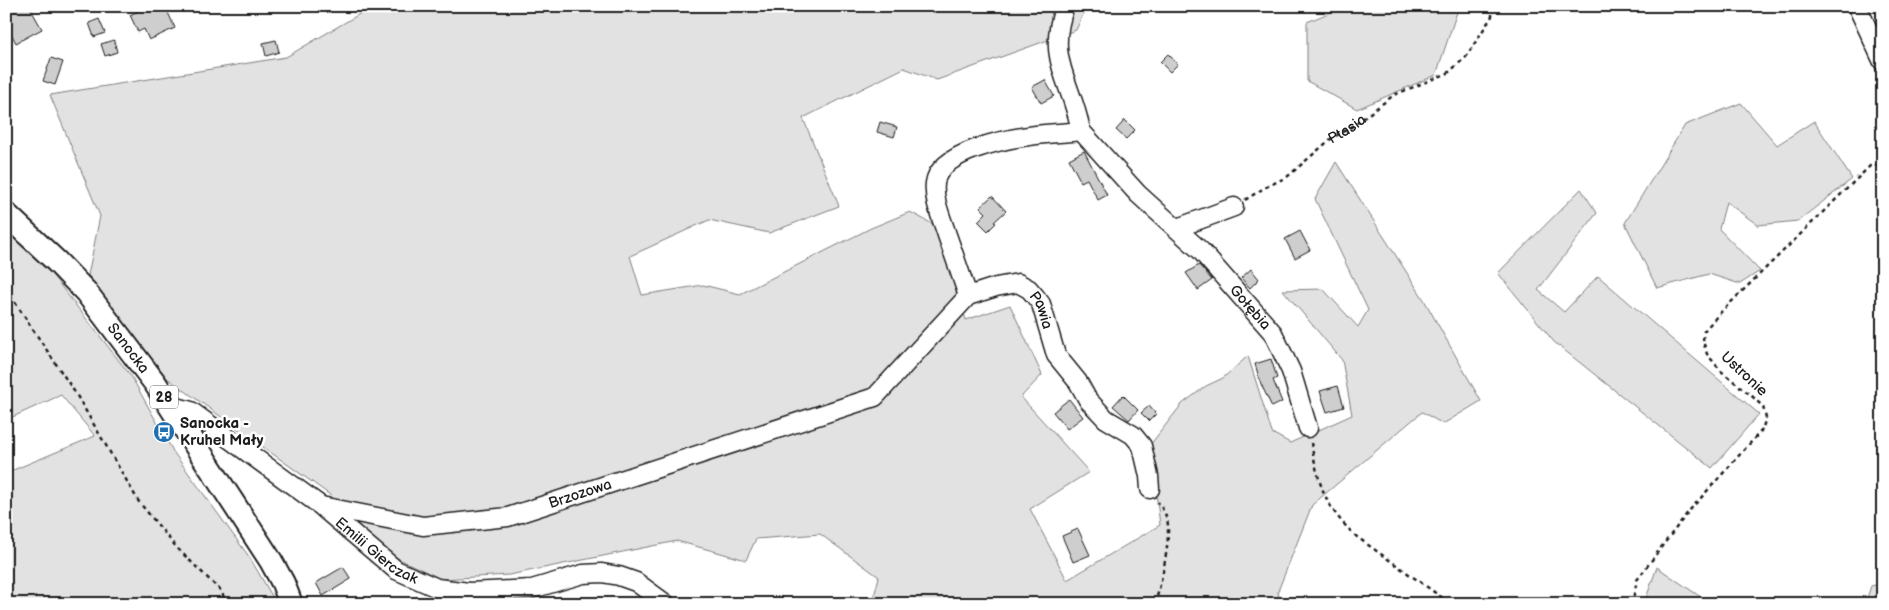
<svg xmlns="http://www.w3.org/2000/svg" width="1889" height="610" font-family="'Balsamiq Sans',sans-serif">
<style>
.green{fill:#e2e2e2;stroke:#7f7f7f}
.building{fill:#cecece;stroke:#1c1c1c}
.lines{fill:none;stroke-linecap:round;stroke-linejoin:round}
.minor-casing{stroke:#1c1c1c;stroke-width:21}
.major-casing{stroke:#1c1c1c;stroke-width:26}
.path{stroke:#1c1c1c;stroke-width:2.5;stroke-dasharray:4 4;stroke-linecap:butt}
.minor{stroke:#fff;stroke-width:18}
.major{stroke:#fff;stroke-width:22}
.labels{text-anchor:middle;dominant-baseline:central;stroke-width:5;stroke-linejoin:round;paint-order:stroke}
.shield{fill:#fff;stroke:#606060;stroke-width:1}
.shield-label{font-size:14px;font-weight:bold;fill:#1c1c1c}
.street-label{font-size:15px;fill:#1c1c1c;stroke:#fff}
.poi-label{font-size:15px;font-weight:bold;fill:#1c1c1c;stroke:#fff;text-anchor:start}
</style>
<rect width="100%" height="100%" fill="#fff"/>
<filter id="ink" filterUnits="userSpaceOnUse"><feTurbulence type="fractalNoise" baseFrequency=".02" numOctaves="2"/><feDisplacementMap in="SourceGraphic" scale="10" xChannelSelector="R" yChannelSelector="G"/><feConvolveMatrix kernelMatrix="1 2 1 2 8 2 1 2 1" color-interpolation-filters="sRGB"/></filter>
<g filter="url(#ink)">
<g class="green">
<path d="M 373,6 L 1087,6 L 1076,30 L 937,80 L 904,68 L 803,118 L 839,206 L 769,233 L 709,220 L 630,256 L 642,295 L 703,285 L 740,294 L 871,228 L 910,212 L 940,228 L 966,320 L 1010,305 L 1042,375 L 1021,397 L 1089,472 L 1030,509 L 1067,580 L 1160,525 L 1150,445 L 1182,404 L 1206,386 L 1223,378 L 1248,356 L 1272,433 L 1290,443 L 1352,415 L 1342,360 L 1283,290 L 1323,289 L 1358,327 L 1368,310 L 1315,199 L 1336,162 L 1423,298 L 1481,401 L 1443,424 L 1422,412 L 1312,505 L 1278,591 L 1280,604 L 872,604 L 879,577 L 820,534 L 756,539 L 746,560 L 677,541 L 509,575 L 441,579 L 376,548 L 336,514 L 330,495 L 167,378 L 88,275 L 100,216 L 50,95 L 286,57 Z"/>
<path d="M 1345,6 L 1459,6 L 1436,75 L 1357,109 L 1307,81 L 1307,22 Z"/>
<path d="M 1741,103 L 1777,145 L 1814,121 L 1852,179 L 1798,221 L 1758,225 L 1726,202 L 1719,229 L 1760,271 L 1740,284 L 1709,274 L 1657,288 L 1625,223 L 1685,125 Z"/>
<path d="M 1581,189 L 1597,213 L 1538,290 L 1564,312 L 1598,276 L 1759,414 L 1712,468 L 1554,342 L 1498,273 Z"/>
<path d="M 6,230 L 46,267 L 131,376 L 174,453 L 250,558 L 272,596 L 274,604 L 6,604 L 6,473 L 95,436 L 61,395 L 6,420 Z"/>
<path d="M 1657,567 L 1711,604 L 1644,604 Z"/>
<path d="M 1883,583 L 1883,604 L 1865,604 L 1871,586 Z"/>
</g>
<g class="building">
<path d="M 6,6 L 29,6 L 42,29 L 16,43 L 6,24 Z"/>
<path d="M 136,6 L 165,6 L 175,28 L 149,40 L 144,29 L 138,32 L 130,15 L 138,11 Z"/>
<path d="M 99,19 L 105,33 L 94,37 L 89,23 Z"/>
<path d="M 114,40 L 117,52 L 105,56 L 101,44 Z"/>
<path d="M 276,40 L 279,52 L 266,56 L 263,43 Z"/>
<path d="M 1168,54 L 1178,64 L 1170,72 L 1160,62 Z"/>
<path d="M 51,58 L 63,62 L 55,85 L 43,81 Z"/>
<path d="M 1045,80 L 1054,96 L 1041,103 L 1032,87 Z"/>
<path d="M 1125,120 L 1135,130 L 1126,139 L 1116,130 Z"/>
<path d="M 880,122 L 897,127 L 894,137 L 877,132 Z"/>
<path d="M 1084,151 L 1107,195 L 1098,200 L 1087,179 L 1081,182 L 1069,159 Z"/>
<path d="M 992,196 L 1006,211 L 994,222 L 996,223 L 988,231 L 978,221 L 986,213 L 980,207 Z"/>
<path d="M 1300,231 L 1310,250 L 1295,258 L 1285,239 Z"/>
<path d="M 1199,265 L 1212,280 L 1198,290 L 1186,273 Z"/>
<path d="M 1251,269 L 1259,279 L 1250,288 L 1241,278 Z"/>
<path d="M 1271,359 L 1277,378 L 1273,380 L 1282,402 L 1272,407 L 1261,384 L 1255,364 Z"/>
<path d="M 1338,386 L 1344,407 L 1327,412 L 1320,391 Z"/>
<path d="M 1123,395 L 1138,410 L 1129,420 L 1113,406 Z"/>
<path d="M 1069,399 L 1083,417 L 1067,429 L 1053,412 Z"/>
<path d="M 1149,406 L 1156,414 L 1149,421 L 1141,413 Z"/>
<path d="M 1078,529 L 1090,555 L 1073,562 L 1062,536 Z"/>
<path d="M 343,567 L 351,579 L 323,596 L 316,583 Z"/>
</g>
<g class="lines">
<g class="minor-casing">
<g id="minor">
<path id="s2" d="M 1065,6 C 1045,59 1072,82 1081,131 L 1138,194 L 1201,251 L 1273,333 L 1291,371 L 1308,428"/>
<path d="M 1857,6 L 1883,62"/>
<path d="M 1177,228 L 1234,207"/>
<path d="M 968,296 C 961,275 954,255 947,235 C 942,219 933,200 935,183 C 939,151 1010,138 1036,135 C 1051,133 1066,133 1081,131"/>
<path id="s3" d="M 169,405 L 191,411 L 321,506 L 423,526 L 508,517 L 875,397 L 968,296 L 996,287 L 1018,283 L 1029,289 L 1035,296 L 1041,304 L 1056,355 L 1078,382 L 1088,400 L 1106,419 L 1133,435 L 1142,446 L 1149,476 L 1150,489"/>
<path id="s4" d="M 323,508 L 396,570 L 437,588 L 469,592 L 532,589 L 583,574 L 602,573 L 619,576 L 636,582 L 666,604"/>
</g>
</g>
<g class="major-casing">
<g id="major">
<path id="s5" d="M 6,214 L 57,262 L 86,292 L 155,383 L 271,561 L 283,583 L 291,604"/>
</g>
</g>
<g class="path">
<path id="s1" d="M 1245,200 L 1264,188 L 1287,177 L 1332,138 L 1350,128 L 1394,95 L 1448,73 L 1466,57 L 1492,16 L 1492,6"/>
<path d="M 6,289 L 76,394 L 139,502 L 177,548 L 222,592 L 226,604"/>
<path d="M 1311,443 C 1319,485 1324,507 1357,537 L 1451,604"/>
<path d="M 1155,604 C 1161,583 1168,552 1168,531 C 1169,520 1164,510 1158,502"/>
<path d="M 1632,604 L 1637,580 L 1663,545 L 1689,511 L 1762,430 L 1766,418 L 1763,407 L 1753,397 L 1721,371 L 1707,354 L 1703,341 L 1704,331 L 1719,314 L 1870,166 L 1883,164"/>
</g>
<use href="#minor" class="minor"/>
<use href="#major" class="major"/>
</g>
</g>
<defs>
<g id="bus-disc" transform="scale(1.125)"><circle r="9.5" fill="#1f6fb2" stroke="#fff"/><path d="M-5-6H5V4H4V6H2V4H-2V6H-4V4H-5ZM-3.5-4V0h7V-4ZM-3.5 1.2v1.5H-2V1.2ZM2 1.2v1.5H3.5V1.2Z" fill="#fff"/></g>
</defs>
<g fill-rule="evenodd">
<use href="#bus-disc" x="164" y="432"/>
</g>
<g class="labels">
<rect class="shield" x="150" y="385.5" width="28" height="23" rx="4"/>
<g class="shield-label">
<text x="164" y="397">28</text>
</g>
<g class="street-label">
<text stroke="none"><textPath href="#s1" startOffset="125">Ptasia</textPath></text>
<text stroke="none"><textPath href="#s2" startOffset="374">Gołębia</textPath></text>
<text stroke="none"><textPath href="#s3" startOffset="986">Pawia</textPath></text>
<text stroke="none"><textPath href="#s5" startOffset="182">Sanocka</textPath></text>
<text transform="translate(1744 374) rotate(43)">Ustronie</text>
<text stroke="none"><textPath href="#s3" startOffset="449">Brzozowa</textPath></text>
<text stroke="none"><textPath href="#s4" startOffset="69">Emilii Gierczak</textPath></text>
</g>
<g class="poi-label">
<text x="180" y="423">Sanocka -<tspan x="180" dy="17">Kruhel Mały</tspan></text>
</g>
</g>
<rect width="1889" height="610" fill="none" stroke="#fff" stroke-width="25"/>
<rect x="12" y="12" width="1864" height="585" fill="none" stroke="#1c1c1c" stroke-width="2" filter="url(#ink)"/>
</svg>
